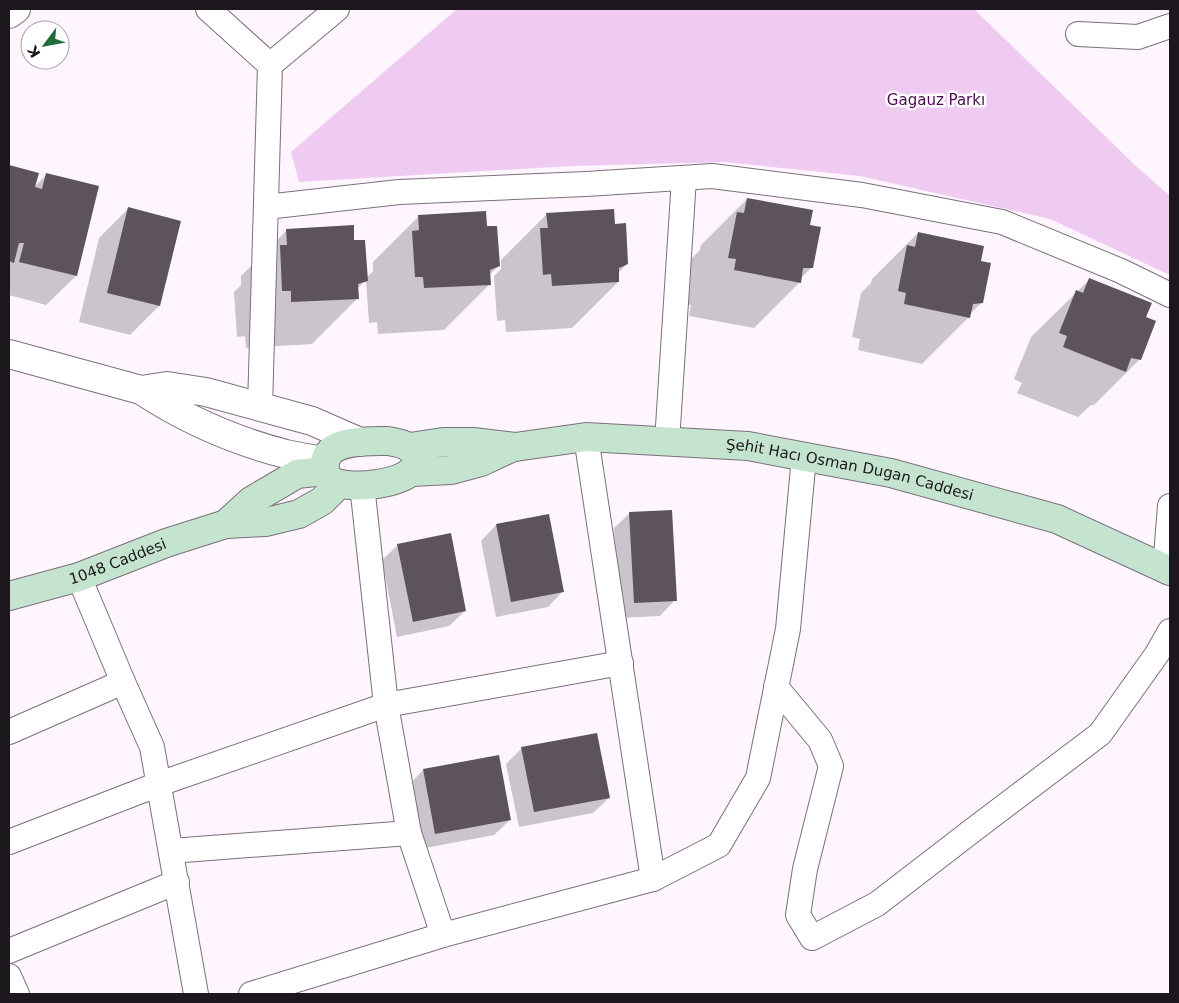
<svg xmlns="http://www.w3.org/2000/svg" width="1179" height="1003" font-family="'DejaVu Sans',sans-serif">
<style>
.green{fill:#efcbf2}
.shadow{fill:#0003}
.building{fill:#5d535d}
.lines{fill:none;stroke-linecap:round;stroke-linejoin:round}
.minor-casing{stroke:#7a707b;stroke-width:26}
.tertiary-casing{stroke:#7a707b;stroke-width:30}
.secondary-casing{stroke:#7a707b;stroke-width:30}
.minor{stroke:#fff;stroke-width:24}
.tertiary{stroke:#fff;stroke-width:28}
.secondary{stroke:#c5e4d0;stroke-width:28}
.labels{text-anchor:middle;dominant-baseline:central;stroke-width:5;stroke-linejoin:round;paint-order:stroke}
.park-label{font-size:15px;fill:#4d0a54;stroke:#fff}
.street-label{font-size:15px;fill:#1c171c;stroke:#fff}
</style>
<rect width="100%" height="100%" fill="#fef5ff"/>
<path class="green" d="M 457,9 L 974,9 L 1137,167 L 1170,196 L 1170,275 L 1050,219 L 860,176 L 724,162 L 571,166 L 299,182 L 291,152 Z"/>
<g class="shadow">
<path d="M 9,166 L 37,174 L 34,187 L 46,175 L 97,187 L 76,276 L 46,305 L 9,295 Z"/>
<path d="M 747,199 L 809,226 L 812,267 L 800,279 L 800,282 L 754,328 L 689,316 L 691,305 L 683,303 L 691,259 L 700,250 L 701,245 Z"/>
<path d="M 128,209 L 179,222 L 159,306 L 130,335 L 79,322 L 99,238 Z"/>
<path d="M 547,214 L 614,225 L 627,264 L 618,273 L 618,282 L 572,328 L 506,332 L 505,320 L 497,321 L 494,276 L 501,269 L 501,260 Z"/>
<path d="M 419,216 L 486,227 L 499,266 L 489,275 L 490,284 L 444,330 L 378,334 L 377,322 L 369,323 L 366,280 L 357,289 L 358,298 L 312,344 L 246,348 L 245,336 L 237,337 L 234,292 L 241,285 L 241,276 L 287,230 L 353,242 L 366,278 L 373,271 L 373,262 Z"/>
<path d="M 918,233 L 979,262 L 982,302 L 969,315 L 969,317 L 922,364 L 858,350 L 860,339 L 852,337 L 861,293 L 871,283 L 872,279 Z"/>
<path d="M 1089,280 L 1145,318 L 1140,359 L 1094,405 L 1091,405 L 1078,417 L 1017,393 L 1022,383 L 1014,379 L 1031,337 Z"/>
<path d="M 630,513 L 675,600 L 660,616 L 619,618 L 614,528 Z"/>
<path d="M 496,525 L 563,591 L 548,607 L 496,617 L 481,541 Z"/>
<path d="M 398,545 L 465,611 L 449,626 L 397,637 L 382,560 Z"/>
<path d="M 522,748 L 609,798 L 593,813 L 519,827 L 506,764 Z"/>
<path d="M 423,770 L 510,820 L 494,835 L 420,849 L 408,786 Z"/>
</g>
<g class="building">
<path d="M 9,165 L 39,173 L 35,187 L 42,189 L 46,173 L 99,186 L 77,276 L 19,262 L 24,243 L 19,243 L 14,263 L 9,261 Z"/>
<path d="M 747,198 L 813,210 L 810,225 L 821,227 L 813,268 L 803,268 L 801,283 L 734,270 L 736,259 L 728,258 L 737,212 L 744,213 Z"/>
<path d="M 128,207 L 181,221 L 160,306 L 107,293 Z"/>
<path d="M 614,209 L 615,224 L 626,223 L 628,264 L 619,268 L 619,282 L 552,286 L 551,274 L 543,275 L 540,228 L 548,228 L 546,213 Z"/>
<path d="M 486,211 L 487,226 L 497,226 L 500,266 L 490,270 L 491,285 L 424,288 L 423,277 L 415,277 L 412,231 L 419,230 L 418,215 Z"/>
<path d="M 354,225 L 354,240 L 365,240 L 368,281 L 358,284 L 359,299 L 291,302 L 291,291 L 282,291 L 280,245 L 287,245 L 286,229 Z"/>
<path d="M 918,232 L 984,246 L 981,261 L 991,263 L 983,303 L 973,304 L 970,318 L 904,304 L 906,293 L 898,291 L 907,245 L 915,247 Z"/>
<path d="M 1089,278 L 1152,303 L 1146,317 L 1156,321 L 1141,360 L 1131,358 L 1126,372 L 1063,347 L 1067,336 L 1059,333 L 1076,290 L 1083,293 Z"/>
<path d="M 672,510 L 677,601 L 634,603 L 629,512 Z"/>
<path d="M 549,514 L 564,592 L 511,602 L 496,524 Z"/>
<path d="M 451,533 L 466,611 L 413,622 L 397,544 Z"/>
<path d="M 597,733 L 610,798 L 534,812 L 521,747 Z"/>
<path d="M 499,755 L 511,820 L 435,834 L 423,769 Z"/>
</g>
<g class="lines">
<g class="minor-casing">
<g id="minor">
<path d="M 208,9 L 270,65 L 260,407"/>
<path d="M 1078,34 L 1138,37 L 1170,26"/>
<path d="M 270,65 L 337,9"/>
<path d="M 266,207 L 399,192 L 586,184 L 712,176 L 862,195 L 1002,222 L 1121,271 L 1170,295"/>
<path d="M 586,437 L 653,879"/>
<path d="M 667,442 L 684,178"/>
<path d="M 362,485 L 386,705 L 409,833 L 443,935"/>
<path d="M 1165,569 L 1170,506"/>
<path d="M 79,577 L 123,682 L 152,747 L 196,994"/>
<path d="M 776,687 L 820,740 L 831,766 L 805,869 L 798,915 L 812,938 L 877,904 L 977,827 L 1100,734 L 1157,654 L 1170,631"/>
<path d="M 9,732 L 123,682"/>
<path d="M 9,842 L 159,784 L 386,705 L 621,663"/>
<path d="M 171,851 L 409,833"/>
<path d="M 9,951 L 177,882"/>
<path d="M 9,976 L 17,994"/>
<path d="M 251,994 L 443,935 L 653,879 L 719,845 L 758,778 L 788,629 L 804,457"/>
</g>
</g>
<g class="tertiary-casing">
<g id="tertiary">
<path d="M 9,14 L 16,9"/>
<path d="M 9,354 L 141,390 C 185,419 235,441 286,454 C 299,457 312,459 324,461"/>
<path d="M 141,390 L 167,386 L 206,392 L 312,421 L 360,442"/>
</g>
</g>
<g class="secondary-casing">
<g id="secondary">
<path d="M 388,441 C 401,443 420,447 415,465 C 410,485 345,491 331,480 C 326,476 324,469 325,463 C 327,439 371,441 388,441 Z"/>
<path id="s1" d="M 410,447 L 443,442 L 473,442 L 515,447 L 586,437 L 748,446 L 891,473 L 1057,519 L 1170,571"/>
<path d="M 411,472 L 451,470 L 481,462 L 513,447"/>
<path d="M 226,524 L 251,501 L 297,474 L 325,471"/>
<path id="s2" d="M 9,596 L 79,577 L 166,543 L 226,524 L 266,522 L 299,514 L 322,501 L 339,484"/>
</g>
</g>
<use href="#minor" class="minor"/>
<use href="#tertiary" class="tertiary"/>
<use href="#secondary" class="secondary"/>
</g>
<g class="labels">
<g class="park-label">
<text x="936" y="100">Gagauz Parkı</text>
</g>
<g class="street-label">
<text stroke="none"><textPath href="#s1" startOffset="444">Şehit Hacı Osman Dugan Caddesi</textPath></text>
<text stroke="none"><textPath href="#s2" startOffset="114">1048 Caddesi</textPath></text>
</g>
</g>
<rect width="1179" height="1003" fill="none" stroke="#1c171c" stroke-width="20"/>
<g transform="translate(45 45) rotate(238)"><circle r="24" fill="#ffffff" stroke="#a4a2a4"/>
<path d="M0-4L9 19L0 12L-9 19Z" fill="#206d3b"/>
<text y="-8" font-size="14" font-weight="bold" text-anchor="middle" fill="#1c171c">K</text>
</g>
</svg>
